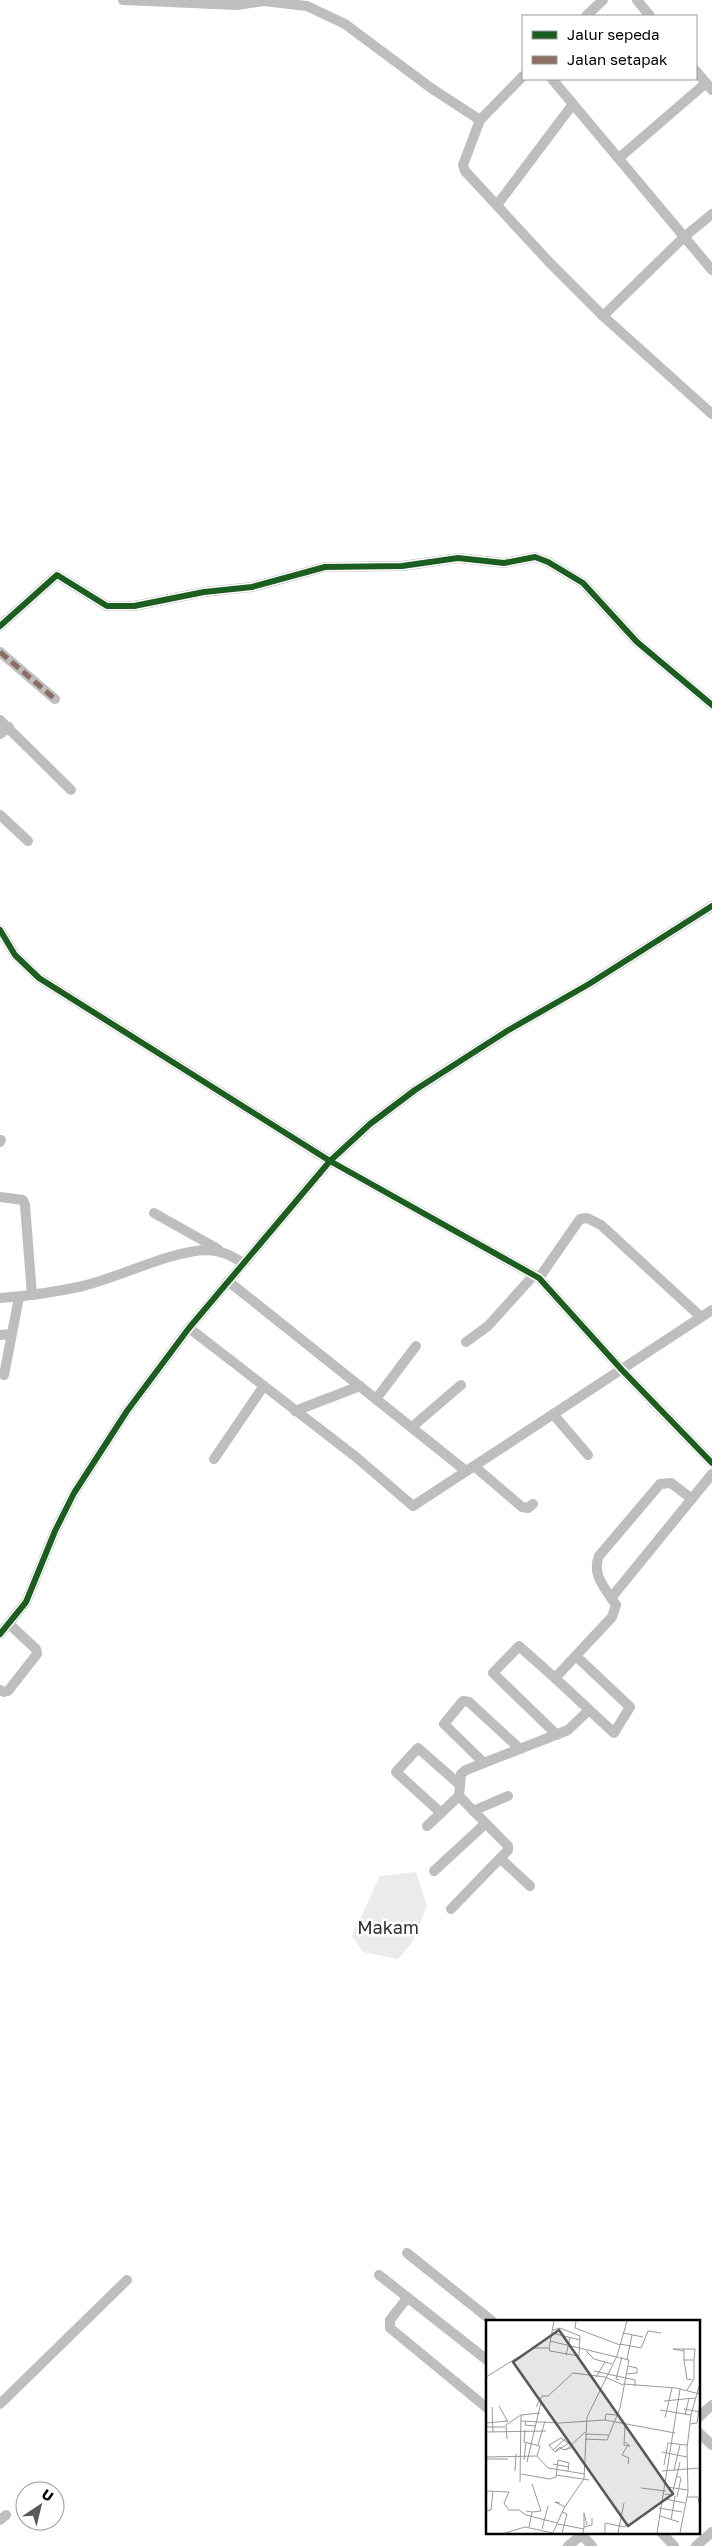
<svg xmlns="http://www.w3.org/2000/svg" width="712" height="2546" font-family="'Golos Text',sans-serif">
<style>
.green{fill:#ebebeb}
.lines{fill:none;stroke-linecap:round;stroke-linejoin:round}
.minor{stroke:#bebebe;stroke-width:10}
.quiet{stroke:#8d6e63;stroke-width:5;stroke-dasharray:10 5;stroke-linecap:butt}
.cycleway-casing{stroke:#fff;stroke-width:9}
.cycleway{stroke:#1b5e20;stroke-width:6}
.labels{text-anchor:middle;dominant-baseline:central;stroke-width:5;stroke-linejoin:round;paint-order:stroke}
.park-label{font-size:18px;fill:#313131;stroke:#fff}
.inset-road{fill:none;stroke:#999;stroke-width:1}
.view{fill:#595959;fill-opacity:0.15;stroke:#595959;stroke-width:2.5}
.inset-edge{fill:none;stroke:#000;stroke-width:2.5}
</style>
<rect width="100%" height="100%" fill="#fff"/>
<path class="green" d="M 416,1872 L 427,1906 L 412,1943 L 398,1959 L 363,1952 L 352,1936 L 380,1876 Z"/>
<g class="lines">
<g class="minor">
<path d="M 123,0 L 237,5 L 264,1 L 307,6 L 345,24 L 431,88 L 480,120"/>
<path d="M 637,0 L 650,16"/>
<path d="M 586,16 L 603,0"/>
<path d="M 696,71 L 712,90"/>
<path d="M 523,76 L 480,120 L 463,165 L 465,171 L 550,263 L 603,316 L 712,414"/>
<path d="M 552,79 L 712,270"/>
<path d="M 619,158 L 706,83"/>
<path d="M 497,205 L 573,104"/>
<path d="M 603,316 L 684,237 L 712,214"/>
<path d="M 0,626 L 57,575 L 107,606 L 134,606 L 204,592 L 252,587 L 325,567 L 402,566 L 458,558 L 504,563 L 535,557 L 548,562 L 583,583 L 637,642 L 712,705"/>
<path d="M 0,652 L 55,699"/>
<path d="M 0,720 L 71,790"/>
<path d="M 0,734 L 9,727"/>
<path d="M 0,815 L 28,841"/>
<path d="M 0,930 L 15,955 L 39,978 L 330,1161 L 539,1278 L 622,1370 L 712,1463"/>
<path d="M 0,1142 L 1,1140"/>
<path d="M 0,1197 L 23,1200 L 25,1205 L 32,1295"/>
<path d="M 154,1213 L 218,1249"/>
<path d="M 539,1278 L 580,1219 L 587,1218 L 601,1225 L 701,1317"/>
<path d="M 228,1281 L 466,1471"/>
<path d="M 0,1298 C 28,1296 56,1292 83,1286 C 120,1277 170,1251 207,1250 C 221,1250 232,1256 243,1263"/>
<path d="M 189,1328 L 356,1457 L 413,1506 L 712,1310"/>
<path d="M 0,1335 L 11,1334"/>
<path d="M 466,1342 L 488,1326 L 534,1275"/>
<path d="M 4,1375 L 19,1297"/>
<path d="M 376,1399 L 416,1346"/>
<path d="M 295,1411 L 360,1386"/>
<path d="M 553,1414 L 588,1455"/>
<path d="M 412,1427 L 461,1385"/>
<path d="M 214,1459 L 263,1387"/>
<path d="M 474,1466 L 522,1507 L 528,1508 L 533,1504"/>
<path d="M 611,1598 L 712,1474"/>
<path d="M 0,1634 L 26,1602 L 55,1531 L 74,1493 L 127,1411 L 189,1328 L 330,1161 L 370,1124 L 415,1090 L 507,1031 L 589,984 L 712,906"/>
<path d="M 576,1656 L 630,1707 L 614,1733 L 555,1678 L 612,1617 L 616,1605 C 606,1589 591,1575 599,1556 L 660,1484 L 671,1483 L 692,1499"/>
<path d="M 555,1678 L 519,1646 L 493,1673 L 557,1735"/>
<path d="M 0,1690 L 4,1692 L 8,1691 L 37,1654 L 36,1649 L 9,1624"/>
<path d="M 484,1763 L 444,1724 L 463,1701 L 469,1702 L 520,1749"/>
<path d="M 473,1811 L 508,1796"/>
<path d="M 441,1813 L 396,1772 L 418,1748 L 460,1785"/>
<path d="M 427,1826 L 459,1796"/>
<path d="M 501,1859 L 530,1886"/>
<path d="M 434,1871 L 485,1824"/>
<path d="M 451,1909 L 508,1850 L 508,1846 L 459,1796 L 461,1774 L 466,1770 L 568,1730 L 589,1710"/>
<path d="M 407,2253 L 492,2321"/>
<path d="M 379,2275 L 487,2360"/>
<path d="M 404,2302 L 390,2320 L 390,2328 L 487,2408"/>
<path d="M 0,2404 L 127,2280"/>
<path d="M 698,2418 L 712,2405"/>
<path d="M 698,2432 L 712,2445"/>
<path d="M 0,2520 L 6,2515"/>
<path d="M 661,2532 L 674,2546"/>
<path d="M 582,2535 L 592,2546"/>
<path d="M 568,2546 L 585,2532"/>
<path d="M 696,2546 L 712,2532"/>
</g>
<path class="quiet" d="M 0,652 L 55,699"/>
<g class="cycleway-casing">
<g id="cycleway">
<path d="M 0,626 L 57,575 L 107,606 L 134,606 L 204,592 L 252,587 L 325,567 L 402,566 L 458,558 L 504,563 L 535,557 L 548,562 L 583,583 L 637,642 L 712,705"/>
<path d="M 0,930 L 15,955 L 39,978 L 330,1161 L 539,1278 L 622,1370 L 712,1463"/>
<path d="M 0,1634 L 26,1602 L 55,1531 L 74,1493 L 127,1411 L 189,1328 L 330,1161 L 370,1124 L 415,1090 L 507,1031 L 589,984 L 712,906"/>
</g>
</g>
<use href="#cycleway" class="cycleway"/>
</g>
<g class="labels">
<g class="park-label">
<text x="388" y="1927">Makam</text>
</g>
</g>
<g transform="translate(486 2320)">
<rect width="214" height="214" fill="#fff"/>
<path class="inset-road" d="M 90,1 L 89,8 L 134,25M 67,10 L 74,8 L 94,16 L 93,36 L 64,31 L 63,28 L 68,1M 0,13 L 0,38M 66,13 L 94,20M 137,13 L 157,17M 64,21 L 143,40 L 134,88 L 121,120 L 99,119M 134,24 L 155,28 L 162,11 L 175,13M 100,31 L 108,39 L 126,44M 198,31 L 187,29 L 198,29M 80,35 L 84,18M 141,39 L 146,15M 198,40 L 198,29 L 209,29 L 208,40M 108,51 L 149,60 L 149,66M 140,54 L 151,53 L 151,48 L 142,46M 0,57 L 47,28 L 63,28M 110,57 L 119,42M 133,60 L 130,59 L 136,37M 137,64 L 190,68 L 214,74M 201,70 L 208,59 L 208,40 L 198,40 L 201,59 L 206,60M 178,81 L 209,78M 13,86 L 22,102M 6,87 L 7,112M 50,87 L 56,76 L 62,76 L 87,53 L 119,57 L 137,65M 198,89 L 214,92M 174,90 L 205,95M 199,95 L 203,78M 179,98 L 186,68M 119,100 L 120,94 L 131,95M 35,101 L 73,103 L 119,100 L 189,113M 40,101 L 39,105 L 50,106M 0,103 L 22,101M 204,104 L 211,103 L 214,82M 0,107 L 19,107M 39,110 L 38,122 L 54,126 L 51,136M 0,112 L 60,111M 99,114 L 123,115M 21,119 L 20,105 L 35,95M 139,122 L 144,126 L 138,125 L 139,104M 52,125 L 59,101M 85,125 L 75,118 L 63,125 L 69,132 L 74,127 L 77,130 L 88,127M 142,125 L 136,135 L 143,138 L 142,144M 67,130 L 79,119M 80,130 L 99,112M 69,132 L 83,123M 176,132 L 201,137M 0,137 L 51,136 L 62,148 L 99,154M 0,139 L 22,139M 38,140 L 40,122M 41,142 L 55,82M 67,144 L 83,147M 178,145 L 182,123 L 201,125M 188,150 L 194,125M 29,151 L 30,134M 176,151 L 214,148M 35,154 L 64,159 L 70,157 L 72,140 L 83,143 L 82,151M 70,155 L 103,160M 191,156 L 195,158 L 191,177M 34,162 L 35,95 L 54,93M 181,167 L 202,170M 155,168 L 180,171M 0,171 L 23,172 L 18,183 L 23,190 L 33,190 L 40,195 L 71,203M 179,174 L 186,175 L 194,142M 201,177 L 212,177 L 214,188M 179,179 L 199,183M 74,183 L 69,182 L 79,187M 173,188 L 196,192M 0,191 L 5,190 L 7,171M 40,191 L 46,192 L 43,207M 46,192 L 55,191 L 46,164M 174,196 L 193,202M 185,200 L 189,176M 72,204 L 98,209M 98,207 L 98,193 L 101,205M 56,209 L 62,186M 19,213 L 39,207 L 67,213M 67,213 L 78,188 L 98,159 L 101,97 L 131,36 L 141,1M 76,213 L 81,194 L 76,192M 97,213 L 98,207 L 106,205 L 106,198M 119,213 L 119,203 L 139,207 L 141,203M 132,213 L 138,183M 171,213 L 194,69M 194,213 L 202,172 L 201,128 L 205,95 L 214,63"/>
<path class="view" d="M 73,10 L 187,174 L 142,206 L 27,42 Z"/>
<rect width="214" height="214" class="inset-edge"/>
</g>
<rect x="522" y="15" width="175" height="65" fill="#ffffff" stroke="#999999"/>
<rect x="532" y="31" width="25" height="8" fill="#1b5e20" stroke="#999999"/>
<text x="567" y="40" font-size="15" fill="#000000">Jalur sepeda</text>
<rect x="532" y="56" width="25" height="8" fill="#8d6e63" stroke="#999999"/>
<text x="567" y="65" font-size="15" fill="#000000">Jalan setapak</text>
<g transform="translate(40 2506) rotate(35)"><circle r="24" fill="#ffffff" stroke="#999999"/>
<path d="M0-4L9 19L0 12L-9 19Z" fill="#595959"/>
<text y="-8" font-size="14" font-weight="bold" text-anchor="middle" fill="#000000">U</text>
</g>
</svg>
